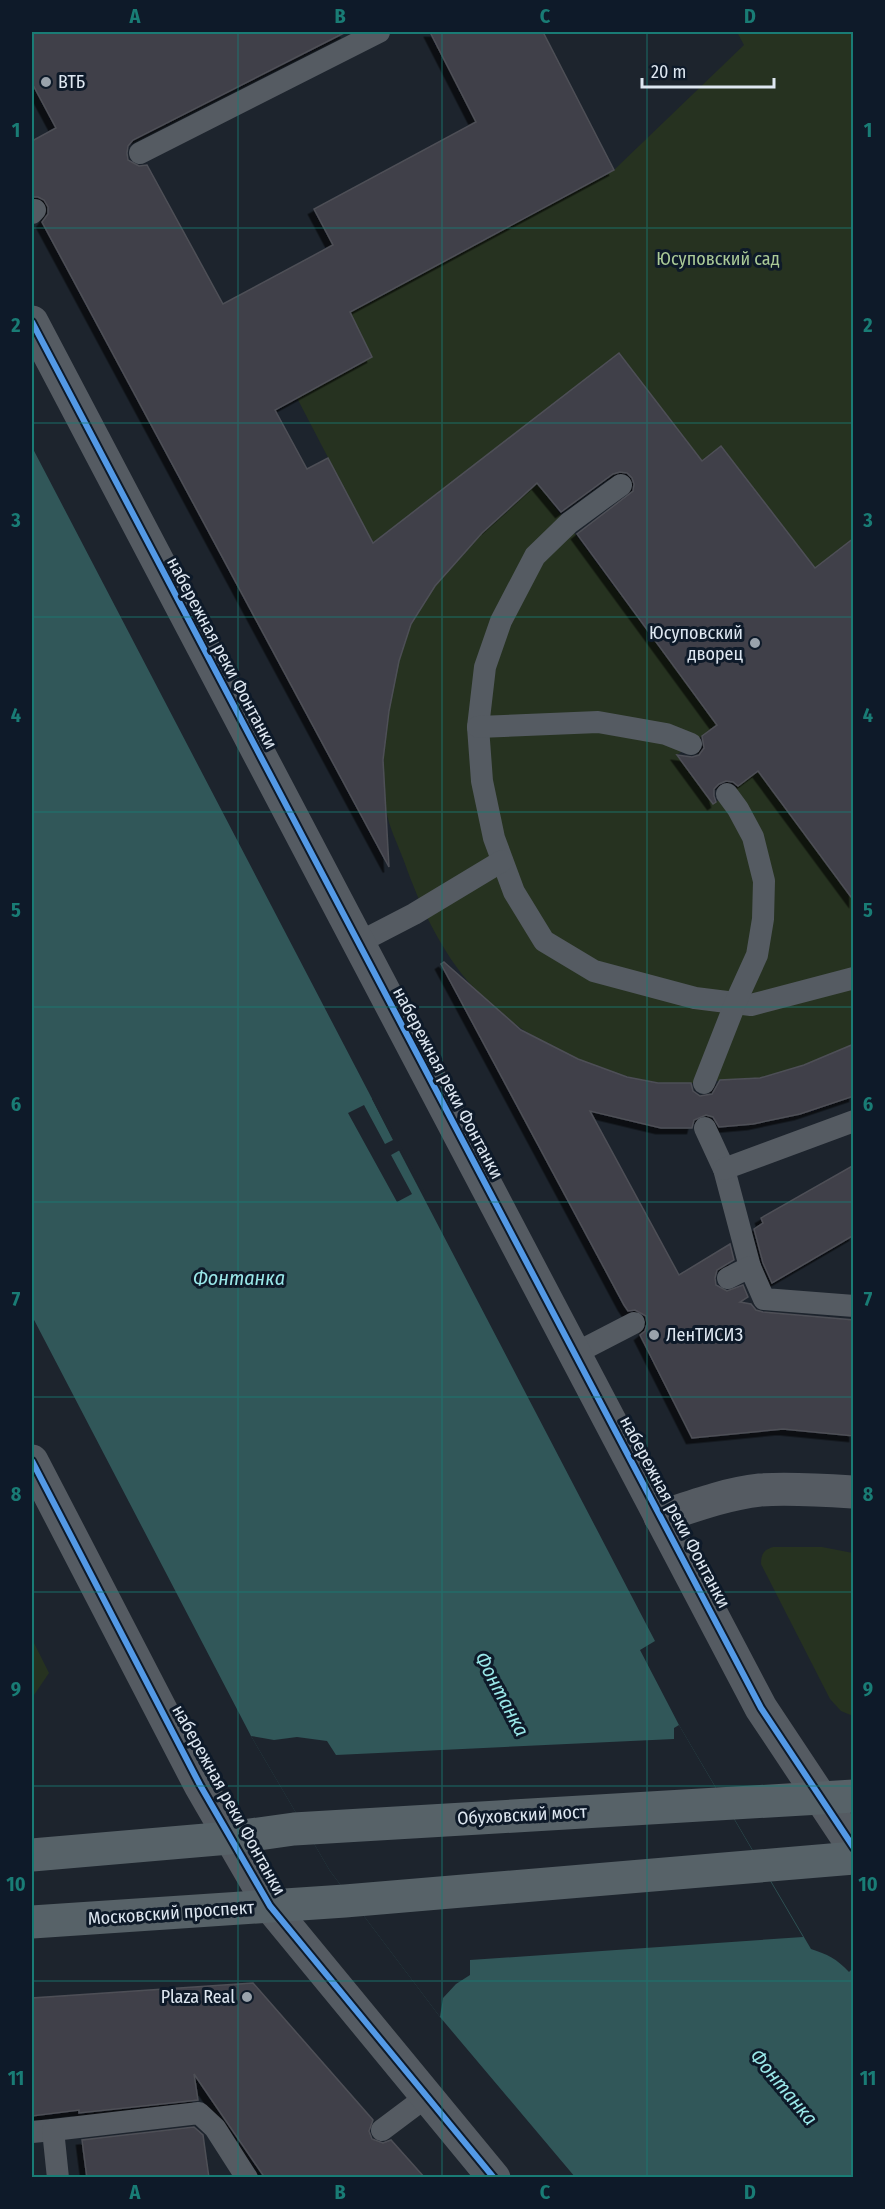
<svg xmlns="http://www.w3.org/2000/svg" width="885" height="2209" font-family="'Fira Sans Condensed',sans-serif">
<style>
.green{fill:#263220}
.water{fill:#315759}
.pier{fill:#1d242d}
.building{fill:#404048;stroke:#4e4f57;stroke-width:1.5;filter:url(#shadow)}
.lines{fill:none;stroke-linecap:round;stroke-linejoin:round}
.lane{stroke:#555b62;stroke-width:22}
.street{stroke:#555b62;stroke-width:33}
.secondary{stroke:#555b62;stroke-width:33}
.primary{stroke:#576268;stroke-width:33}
.cycleway-casing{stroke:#0e1a29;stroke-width:10}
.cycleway{stroke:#5399e6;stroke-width:6}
.grid{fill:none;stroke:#197c75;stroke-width:1.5;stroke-opacity:0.55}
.poi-dot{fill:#9aa3ac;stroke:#0e1a29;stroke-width:2}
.labels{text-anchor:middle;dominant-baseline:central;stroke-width:6;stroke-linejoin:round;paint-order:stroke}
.poi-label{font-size:18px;fill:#dee7f1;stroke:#0e1a29;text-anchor:start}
.park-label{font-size:18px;fill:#abca97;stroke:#0e1a29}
.street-label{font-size:18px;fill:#dee7f1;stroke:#0e1a29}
.water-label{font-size:20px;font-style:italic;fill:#9ae8e9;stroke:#0e1a29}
.neatline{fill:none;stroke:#197c75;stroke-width:2}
.grid-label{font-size:20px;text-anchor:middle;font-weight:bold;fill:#197c75}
</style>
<defs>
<filter id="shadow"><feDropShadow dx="-5.5" dy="5.5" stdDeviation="0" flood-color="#0009"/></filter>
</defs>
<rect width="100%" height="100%" fill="#1d242d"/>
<g class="green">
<path d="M 737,32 L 853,32 L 853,546 L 815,568 L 721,446 L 702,461 L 619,353 L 336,571 L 359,517 L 297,398 L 372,357 L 350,312 L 614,170 L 744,45 Z"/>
<path d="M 537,483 L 717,725 L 677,755 L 713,804 L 758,771 L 853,900 L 853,1044 C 824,1057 792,1073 760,1078 C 745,1081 730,1079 715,1081 C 696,1083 675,1085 656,1082 C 593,1073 515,1035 473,987 C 441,952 420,906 404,861 C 398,845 389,827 386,810 C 379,774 386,726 393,691 C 397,669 401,644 411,624 C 435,572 495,521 537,483 Z"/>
<path d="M 773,1547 L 822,1547 L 853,1553 L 853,1716 L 841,1711 L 830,1699 L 761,1564 C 761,1555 763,1550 773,1547 Z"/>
<path d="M 32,1639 L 49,1673 L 32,1698 Z"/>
</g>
<path class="water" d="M 32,447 L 655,1641 L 640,1650 L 679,1725 L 811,1949 C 827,1954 837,1959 849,1972 L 853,1968 L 853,2177 L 575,2177 L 440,2017 L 330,1871 L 251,1736 L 32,1316 Z"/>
<g class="pier">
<path d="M 375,1097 L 426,1194 L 424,1196 L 400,1150 L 391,1155 L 412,1194 L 397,1202 L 348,1113 L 364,1105 L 385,1144 L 393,1140 L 372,1099 Z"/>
<path d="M 679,1725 L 803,1937 L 470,1960 L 470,1975 L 456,1984 L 443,1998 L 440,2017 L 330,1871 L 251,1736 L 274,1740 L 297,1737 L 327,1741 L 336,1755 L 674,1739 L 674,1728 Z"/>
</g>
<g class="building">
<path d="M 32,32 L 346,32 L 133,140 L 128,146 L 127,153 L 128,160 L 139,166 L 147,165 L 223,304 L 333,245 L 314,209 L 476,122 L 430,32 L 543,32 L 614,170 L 350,312 L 372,357 L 275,410 L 307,469 L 328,458 L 373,543 L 619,353 L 702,461 L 721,446 L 815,568 L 854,538 L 854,901 L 758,771 L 738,786 L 733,782 L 726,781 L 719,784 L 714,789 L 714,796 L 716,802 L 713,804 L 677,755 L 692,757 L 699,755 L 704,748 L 702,736 L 717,725 L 577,534 L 633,491 L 634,484 L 632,478 L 627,473 L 620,472 L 613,474 L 561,512 L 537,483 L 482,533 L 435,586 L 411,624 L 399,661 L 389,711 L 383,760 L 389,867 L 42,222 L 48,214 L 48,207 L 44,200 L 38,197 L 32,197 L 32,141 L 56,128 L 32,83 Z"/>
<path d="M 444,962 L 521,1030 L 578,1059 L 627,1077 L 658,1083 L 691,1083 L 693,1091 L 700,1096 L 712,1094 L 720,1080 L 760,1078 L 804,1065 L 854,1044 L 854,1096 L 800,1114 L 753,1124 L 719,1127 L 713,1117 L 706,1115 L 694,1120 L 692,1128 L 661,1128 L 590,1111 L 679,1275 L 730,1244 L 734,1260 L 717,1270 L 715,1278 L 716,1285 L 727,1291 L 743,1285 L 748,1297 L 740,1302 L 751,1304 L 756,1310 L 763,1312 L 854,1320 L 854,1436 L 783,1429 L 692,1438 L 640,1335 L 645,1331 L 647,1324 L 646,1316 L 635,1310 L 628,1311 L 624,1305 L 441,964 Z"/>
<path d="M 854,1165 L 854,1235 L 772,1283 L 763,1263 L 754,1229 L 763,1223 L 761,1218 Z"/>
<path d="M 253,1983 L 373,2120 L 369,2131 L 372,2139 L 383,2143 L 391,2140 L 425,2178 L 265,2178 L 194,2074 L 198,2100 L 79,2113 L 79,2110 L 32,2116 L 32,1998 Z"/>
<path d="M 194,2127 L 203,2135 L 209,2178 L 87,2178 L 82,2140 Z"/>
</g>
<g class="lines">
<g class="lane">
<path d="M 140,153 L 379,32"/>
<path d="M 32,213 L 35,210"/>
<path d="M 621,485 L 569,523 L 535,556 L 501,621 L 485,667 L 478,727 L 482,781 L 494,838 L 514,892 L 544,941 L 594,971 L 695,998 L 751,1005 L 854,978"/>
<path d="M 478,727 L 598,722 L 666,734 L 691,744"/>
<path d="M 358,943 L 414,914 L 502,861"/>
<path d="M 704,1083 L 737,999 L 757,955 L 763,919 L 764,881 L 753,837 L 738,809 L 727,794"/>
<path d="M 705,1128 L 724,1169 L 750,1267"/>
<path d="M 724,1169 L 854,1121"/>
<path d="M 728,1278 L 750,1267 L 764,1299 L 854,1306"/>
<path d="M 574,1354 L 634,1323"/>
<path d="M 382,2130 L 426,2097"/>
<path d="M 32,2132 L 53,2130"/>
<path d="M 58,2178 L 53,2130 L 199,2113 L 215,2128 L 247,2178"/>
</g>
<path class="street" d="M 660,1517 C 693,1506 725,1494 760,1490 C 791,1488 822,1490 854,1492"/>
<g class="secondary">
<path d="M 32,322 L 761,1708 L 854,1848"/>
<path d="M 32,1461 L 200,1785 L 270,1906 L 494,2178"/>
</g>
<g class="primary">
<path d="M 32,1855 L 229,1838 L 294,1829 L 854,1796"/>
<path d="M 32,1922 L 345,1901 L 854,1858"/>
</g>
<g class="cycleway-casing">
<g id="cycleway">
<path d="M 32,322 L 761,1708 L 854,1848"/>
<path d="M 32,1461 L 200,1785 L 270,1906 L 494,2178"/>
</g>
</g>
<use href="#cycleway" class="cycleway"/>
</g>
<path class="grid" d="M 238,32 L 238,2178M 442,32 L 442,2178M 647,32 L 647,2178M 32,228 L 854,228M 32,423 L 854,423M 32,617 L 854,617M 32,812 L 854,812M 32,1007 L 854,1007M 32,1202 L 854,1202M 32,1397 L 854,1397M 32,1592 L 854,1592M 32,1786 L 854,1786M 32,1981 L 854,1981"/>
<g class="poi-dot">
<circle cx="46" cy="82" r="6"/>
<circle cx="755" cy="643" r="6"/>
<circle cx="654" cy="1335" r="6"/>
<circle cx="247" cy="1997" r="6"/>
</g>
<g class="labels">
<g class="poi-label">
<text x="58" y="82">ВТБ</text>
<text x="743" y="633" text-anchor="end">Юсуповский<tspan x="743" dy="21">дворец</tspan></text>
<text x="666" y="1335">ЛенТИСИЗ</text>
<text x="235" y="1997" text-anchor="end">Plaza Real</text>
</g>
<g class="park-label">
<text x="718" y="259">Юсуповский сад</text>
</g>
<g class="street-label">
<text transform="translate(222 653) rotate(62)">набережная реки Фонтанки</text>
<text transform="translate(448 1083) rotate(62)">набережная реки Фонтанки</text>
<text transform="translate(675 1512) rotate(62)">набережная реки Фонтанки</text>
<text transform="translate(229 1800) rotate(61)">набережная реки Фонтанки</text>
<text transform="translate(522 1815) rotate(-3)">Обуховский мост</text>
<text transform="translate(171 1913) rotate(-4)">Московский проспект</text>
</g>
<g class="water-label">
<text x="239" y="1278">Фонтанка</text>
<text transform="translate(502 1694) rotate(62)">Фонтанка</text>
<text transform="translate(784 2087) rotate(50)">Фонтанка</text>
</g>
</g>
<rect width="885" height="2209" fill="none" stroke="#0e1a29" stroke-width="66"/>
<path d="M642 78v9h132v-9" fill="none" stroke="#dee7f1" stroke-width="3"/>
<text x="651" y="78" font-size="18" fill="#dee7f1" stroke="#0e1a29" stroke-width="4.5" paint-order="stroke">20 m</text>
<rect x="33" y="33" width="819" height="2143" class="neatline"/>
<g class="grid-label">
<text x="135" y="23">A</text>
<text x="340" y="23">B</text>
<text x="545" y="23">C</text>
<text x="750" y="23">D</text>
<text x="16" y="137">1</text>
<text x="868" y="137">1</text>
<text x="16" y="332">2</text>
<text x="868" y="332">2</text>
<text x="16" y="527">3</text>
<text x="868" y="527">3</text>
<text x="16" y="722">4</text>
<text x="868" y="722">4</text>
<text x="16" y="917">5</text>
<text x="868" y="917">5</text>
<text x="16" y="1111">6</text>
<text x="868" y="1111">6</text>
<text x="16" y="1306">7</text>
<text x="868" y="1306">7</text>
<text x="16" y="1501">8</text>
<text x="868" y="1501">8</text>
<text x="16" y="1696">9</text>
<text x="868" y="1696">9</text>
<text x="16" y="1891">10</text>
<text x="868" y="1891">10</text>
<text x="16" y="2085">11</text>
<text x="868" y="2085">11</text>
<text x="135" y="2199">A</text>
<text x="340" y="2199">B</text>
<text x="545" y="2199">C</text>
<text x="750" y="2199">D</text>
</g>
</svg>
